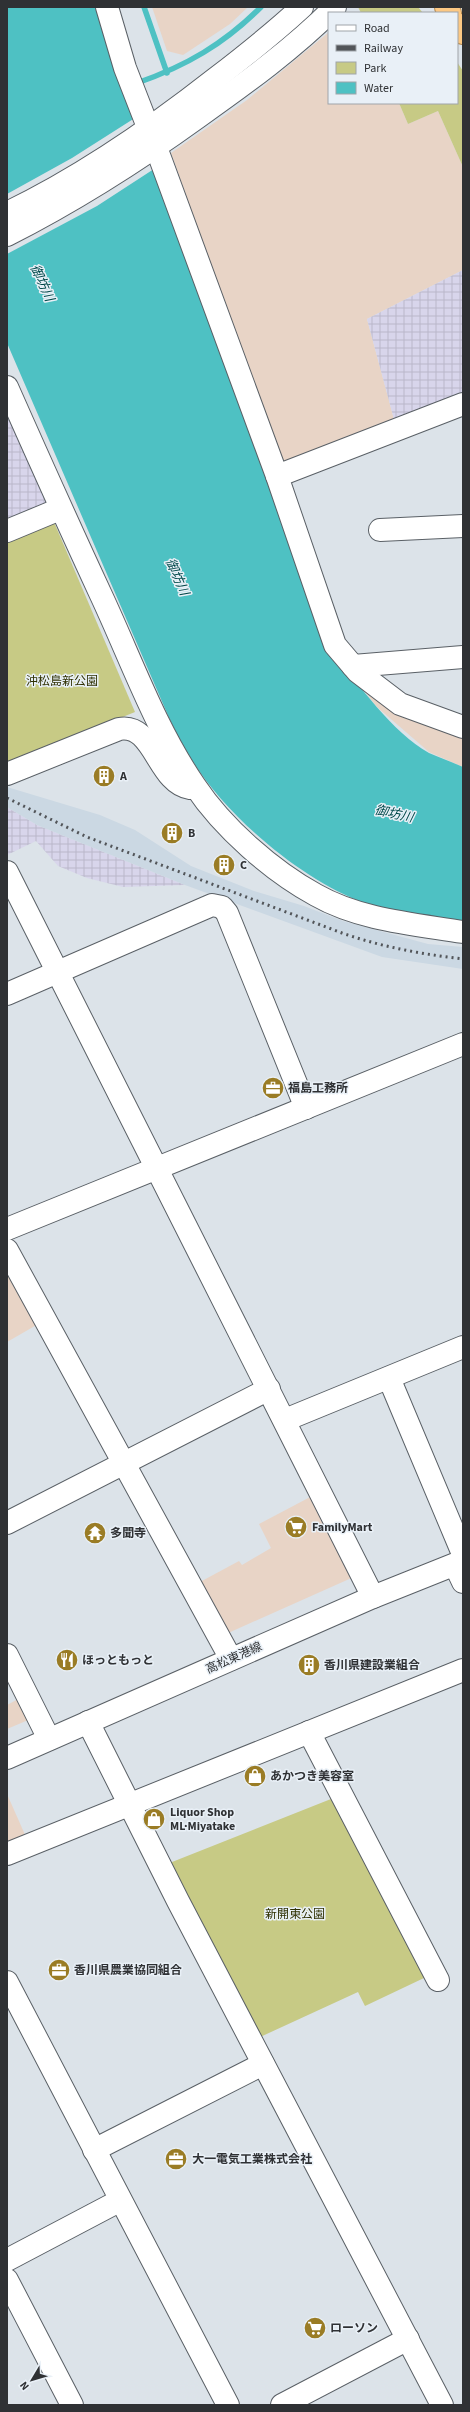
<svg xmlns="http://www.w3.org/2000/svg" width="470" height="2412" font-family="'Source Sans 3','Noto Sans JP',sans-serif">
<style>
.commercial{fill:#e8d4c6}
.industrial{fill:url(#industrial-grid)}
.built{fill:#cbd8e3}
.park{fill:#c7ca85}
.water{fill:#4ec1c3}
.pier{fill:#dce3e9}
.lines{fill:none;stroke-linecap:round;stroke-linejoin:round}
.stream{stroke:#4ec1c3;stroke-width:5.5}
.minor-casing{stroke:#5a6066;stroke-width:24}
.tertiary-casing{stroke:#5a6066;stroke-width:24}
.secondary-casing{stroke:#5a6066;stroke-width:24}
.trunk-casing{stroke:#b48b53;stroke-width:24}
.minor{stroke:#fff;stroke-width:22}
.tertiary{stroke:#fff;stroke-width:22}
.secondary{stroke:#fff;stroke-width:22}
.trunk{stroke:#fcc883;stroke-width:22}
.rail{stroke:#525559;stroke-width:3;stroke-dasharray:2 4;stroke-linecap:butt}
.labels{text-anchor:middle;dominant-baseline:central;stroke-width:3;stroke-linejoin:round;paint-order:stroke}
.park-label{font-size:12px;fill:#2f3002;stroke:#e9f0f7}
.poi-label{font-size:12px;font-weight:bold;fill:#2f3134;stroke:#e9f0f7;text-anchor:start}
.street-label{font-size:12px;fill:#2f3134;stroke:#e9f0f7}
.water-label{font-size:13px;font-style:italic;fill:#00494a;stroke:#e9f0f7}
</style>
<defs>
<pattern id="industrial-grid" width="8" height="8" patternUnits="userSpaceOnUse"><rect width="8" height="8" fill="#d8d5eb"/><path d="M0 4h8M4 0v8" fill="none" stroke="#bab7ca"/></pattern>
</defs>
<rect width="100%" height="100%" fill="#dce3e9"/>
<g class="commercial">
<path d="M 152,7 L 248,7 L 230,24 L 183,55 L 167,51 Z"/>
<path d="M 329,32 L 329,103 L 399,103 L 408,124 L 438,111 L 463,167 L 463,270 L 367,319 L 395,423 L 281,463 L 171,153 L 247,100 Z"/>
<path d="M 358,683 L 463,731 L 463,767 L 429,752 L 377,707 Z"/>
<path d="M 7,1264 L 40,1323 L 7,1342 Z"/>
<path d="M 314,1495 L 356,1576 L 226,1634 L 200,1582 L 239,1561 L 242,1565 L 271,1548 L 259,1524 Z"/>
<path d="M 22,1697 L 33,1718 L 7,1729 L 7,1705 Z"/>
<path d="M 7,1794 L 26,1837 L 7,1844 Z"/>
</g>
<g class="industrial">
<path d="M 463,270 L 463,396 L 395,423 L 367,319 Z"/>
<path d="M 7,413 L 47,505 L 7,522 Z"/>
<path d="M 7,807 L 37,825 L 185,885 L 123,887 L 87,878 L 58,866 L 36,841 L 7,855 Z"/>
</g>
<path class="built" d="M 7,787 L 100,815 L 135,830 L 191,866 L 254,891 L 304,906 L 343,921 L 428,944 L 463,947 L 463,969 L 382,957 L 185,885 L 37,825 L 7,807 Z"/>
<g class="park">
<path d="M 358,7 L 418,7 L 423,13 L 361,13 Z"/>
<path d="M 457,62 L 463,71 L 463,167 L 438,111 L 408,124 L 399,103 L 457,103 Z"/>
<path d="M 54,522 L 135,712 L 7,764 L 7,541 Z"/>
<path d="M 336,1797 L 427,1972 L 424,1978 L 365,2006 L 358,1992 L 258,2038 L 167,1864 Z"/>
</g>
<path class="water" d="M 7,7 L 98,7 L 332,651 C 359,685 392,732 429,753 C 440,758 452,762 463,767 L 463,922 C 430,917 396,914 365,903 C 302,881 222,813 189,755 C 182,744 176,732 170,720 L 7,343 Z"/>
<path class="pier" d="M 138,116 L 157,167 L 97,206 L 7,254 L 7,194 L 72,158 Z"/>
<g class="lines">
<g class="stream">
<path d="M 144,7 L 167,73"/>
<path d="M 137,83 C 186,66 224,44 261,7"/>
</g>
<g class="minor-casing">
<g id="minor">
<path d="M 107,7 L 125,68 L 160,158 L 277,476 L 335,645 L 358,672 L 400,704 L 463,727"/>
<path d="M 7,387 C 38,457 69,526 101,595 C 131,659 155,728 195,786 C 223,828 272,871 316,895 C 360,920 414,924 463,932"/>
<path d="M 277,476 L 463,404"/>
<path d="M 380,530 L 463,526"/>
<path d="M 7,531 L 60,509"/>
<path d="M 353,666 L 463,657"/>
<path d="M 7,774 L 119,729 C 154,722 158,784 190,788"/>
<path d="M 7,872 L 373,1597"/>
<path d="M 7,994 L 212,905 L 222,907 L 227,913 L 306,1108"/>
<path d="M 7,1229 L 463,1044"/>
<path d="M 7,1250 L 231,1659"/>
<path d="M 389,1378 L 463,1554"/>
<path d="M 285,1420 L 463,1347"/>
<path d="M 7,1523 L 269,1389"/>
<path d="M 455,1565 L 463,1582"/>
<path d="M 7,1655 L 49,1739"/>
<path d="M 88,1722 L 178,1901 L 442,2405"/>
<path d="M 309,1732 L 438,1980"/>
<path d="M 7,1854 L 463,1670"/>
<path d="M 94,2150 L 263,2064"/>
<path d="M 7,2260 L 119,2201"/>
<path d="M 7,2280 L 72,2405"/>
<path d="M 282,2405 L 408,2339"/>
</g>
</g>
<g class="tertiary-casing">
<g id="tertiary">
<path d="M 7,213 C 82,177 150,130 215,79 C 245,56 274,33 302,7"/>
<path d="M 7,235 C 74,201 137,161 198,117 C 246,83 293,49 335,7"/>
<path d="M 7,1982 L 228,2405"/>
</g>
</g>
<g class="secondary-casing">
<path id="secondary" d="M 7,1758 L 373,1597 L 463,1561"/>
</g>
<g class="trunk-casing">
<g id="trunk">
<path d="M 446,7 L 450,13"/>
<path d="M 457,24 L 463,33"/>
</g>
</g>
<use href="#minor" class="minor"/>
<use href="#tertiary" class="tertiary"/>
<use href="#secondary" class="secondary"/>
<use href="#trunk" class="trunk"/>
<path class="rail" d="M 7,798 L 87,837 L 342,933 C 382,947 421,954 463,959"/>
</g>
<defs>
<g id="building-disc" transform="scale(1.15)"><circle r="9.5" fill="#9a7c25" stroke="#e9f0f7"/><path d="M-4-6H4V6H1V3H-1V6H-4ZM-2.5-4.3h1.7v1.8h-1.7ZM.8-4.3h1.7v1.8H.8ZM-2.5-1h1.7V.8h-1.7ZM.8-1h1.7V.8H.8Z" fill="#fff"/></g>
<g id="office-disc" transform="scale(1.15)"><circle r="9.5" fill="#9a7c25" stroke="#e9f0f7"/><path d="M-6-3h4V-5.5h4V-3h4V5H-6ZM-1-4.5V-3h2v-1.5ZM-6 0V1H6V0Z" fill="#fff"/></g>
<g id="supermarket-disc" transform="scale(1.15)"><circle r="9.5" fill="#9a7c25" stroke="#e9f0f7"/><path d="M-6-5.5h2.5l.6 2H6L4.5 2H-2.5L-4.4-4H-6ZM-1.5 3.2a1.3 1.3 0 1 0 .1 0ZM3 3.2a1.3 1.3 0 1 0 .1 0Z" fill="#fff"/></g>
<g id="temple-disc" transform="scale(1.15)"><circle r="9.5" fill="#9a7c25" stroke="#e9f0f7"/><path d="M0-6L5-2H3V0L6.5 2.5H4V6H1.5V3h-3V6H-4V2.5H-6.5L-3 0V-2H-5Z" fill="#fff"/></g>
<g id="restaurant-disc" transform="scale(1.15)"><circle r="9.5" fill="#9a7c25" stroke="#e9f0f7"/><path d="M-5-6h1v4h1v-4h1v4h1v-4h1v5L-1.5 .5V6h-2V.5L-5-1ZM5-6V6H3V1.5H1.5Q1.5-4 5-6Z" fill="#fff"/></g>
<g id="shop-disc" transform="scale(1.15)"><circle r="9.5" fill="#9a7c25" stroke="#e9f0f7"/><path d="M-5-2.5h2.3a2.7 3.5 0 0 1 5.4 0H5L5.5 6h-11ZM-1.5-2.5h3a1.5 2.3 0 0 0-3 0Z" fill="#fff"/></g>
</defs>
<g fill-rule="evenodd">
<use href="#building-disc" x="104" y="776"/>
<use href="#building-disc" x="172" y="833"/>
<use href="#building-disc" x="224" y="865"/>
<use href="#office-disc" x="273" y="1088"/>
<use href="#supermarket-disc" x="296" y="1527"/>
<use href="#temple-disc" x="95" y="1533"/>
<use href="#restaurant-disc" x="67" y="1660"/>
<use href="#building-disc" x="309" y="1665"/>
<use href="#shop-disc" x="255" y="1776"/>
<use href="#shop-disc" x="154" y="1819"/>
<use href="#office-disc" x="59" y="1970"/>
<use href="#office-disc" x="176" y="2159"/>
<use href="#supermarket-disc" x="315" y="2328"/>
</g>
<g class="labels">
<g class="park-label">
<text x="62" y="681">沖松島新公園</text>
<text x="295" y="1914">新開東公園</text>
</g>
<g class="poi-label">
<text x="120" y="776">A</text>
<text x="188" y="833">B</text>
<text x="240" y="865">C</text>
<text x="288" y="1088">福島工務所</text>
<text x="312" y="1527">FamilyMart</text>
<text x="110" y="1533">多聞寺</text>
<text x="82" y="1660">ほっともっと</text>
<text x="324" y="1665">香川県建設業組合</text>
<text x="270" y="1776">あかつき美容室</text>
<text x="170" y="1812">Liquor Shop<tspan x="170" dy="14">ML·Miyatake</tspan></text>
<text x="74" y="1970">香川県農業協同組合</text>
<text x="192" y="2159">大一電気工業株式会社</text>
<text x="330" y="2328">ローソン</text>
</g>
<g class="street-label">
<text transform="translate(234 1658) rotate(-24)">高松東港線</text>
</g>
<g class="water-label">
<text transform="translate(42 283) rotate(65)">御坊川</text>
<text transform="translate(177 577) rotate(66)">御坊川</text>
<text transform="translate(394 814) rotate(12)">御坊川</text>
</g>
</g>
<rect width="470" height="2412" fill="none" stroke="#2f3134" stroke-width="16"/>
<rect x="328" y="12" width="130" height="92" fill="#e9f0f7" stroke="#9fa4a9"/>
<rect x="336" y="25" width="20" height="6" fill="#ffffff" stroke="#9fa4a9"/>
<text x="364" y="32" font-size="12" fill="#2f3134">Road</text>
<rect x="336" y="45" width="20" height="6" fill="#525559" stroke="#9fa4a9"/>
<text x="364" y="52" font-size="12" fill="#2f3134">Railway</text>
<rect x="336" y="62" width="20" height="12" fill="#c7ca85" stroke="#9fa4a9"/>
<text x="364" y="72" font-size="12" fill="#2f3134">Park</text>
<rect x="336" y="82" width="20" height="12" fill="#4ec1c3" stroke="#9fa4a9"/>
<text x="364" y="92" font-size="12" fill="#2f3134">Water</text>
<g transform="translate(32 2380) rotate(232)" stroke="#e9f0f7" stroke-width="3" paint-order="stroke">
<path d="M0-3L7 15L0 10L-7 15Z" fill="#2f3134"/>
<text y="-6" font-size="11" font-weight="bold" text-anchor="middle" fill="#2f3134">N</text>
</g>
</svg>
